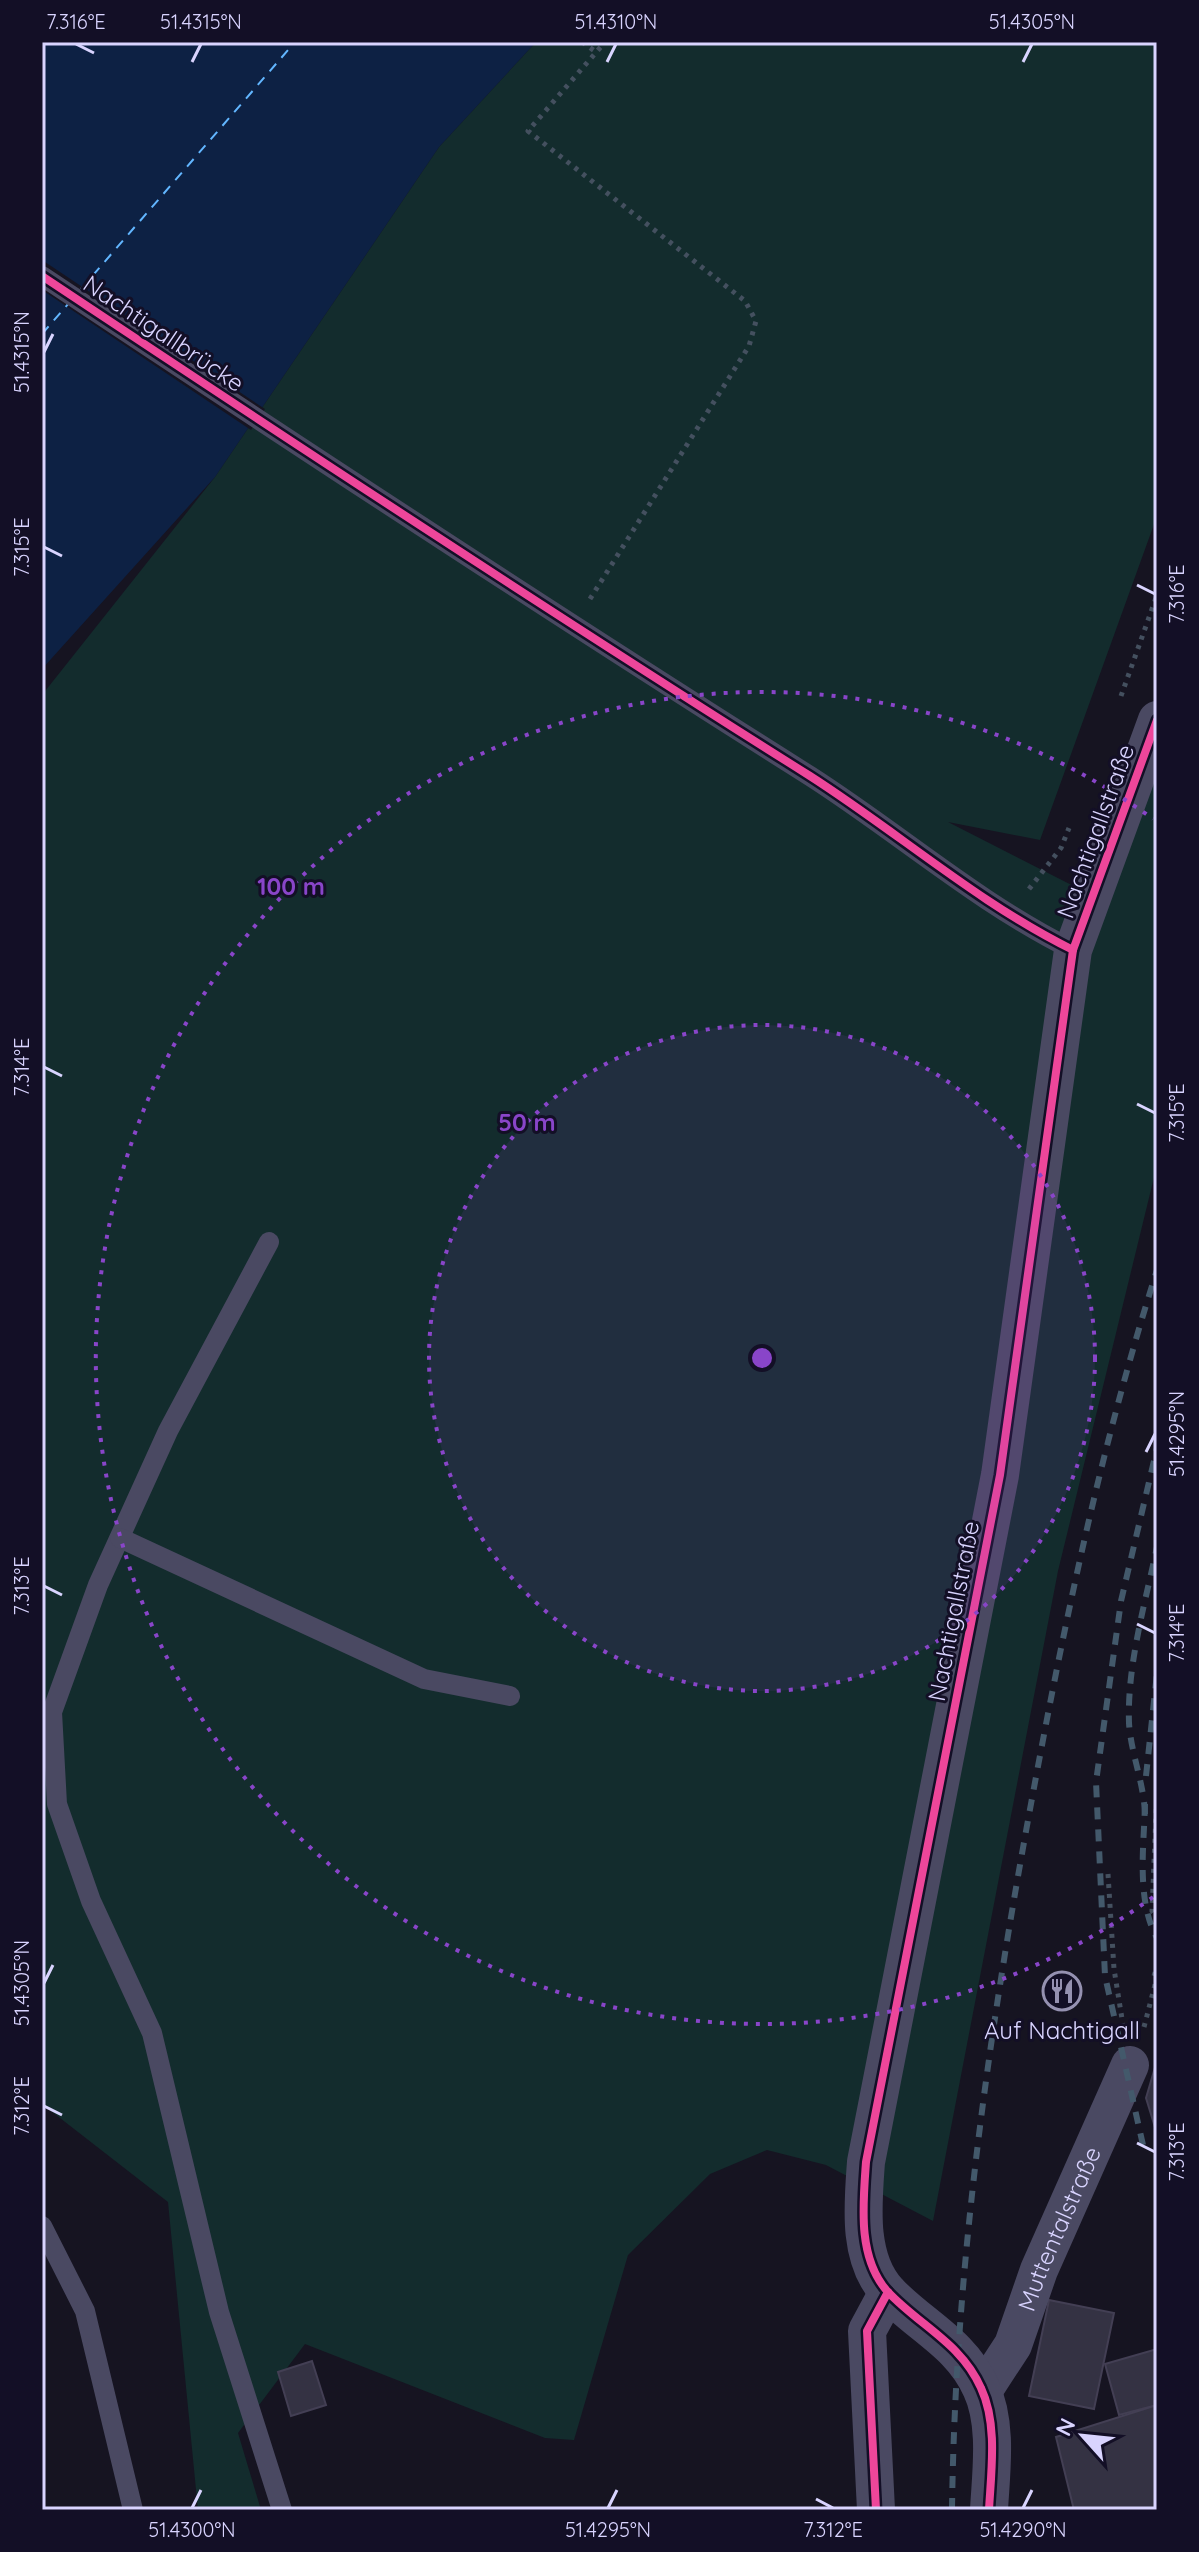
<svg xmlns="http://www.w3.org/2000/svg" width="1199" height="2552" font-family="Quicksand,sans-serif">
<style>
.green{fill:#132c2d}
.water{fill:#0d2144}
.pier{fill:#161421}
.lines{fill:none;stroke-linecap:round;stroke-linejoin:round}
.ferry{stroke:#62b6ff;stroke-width:2;stroke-dasharray:10 8;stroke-linecap:butt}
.building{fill:#343243;stroke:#433f54;stroke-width:2}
.path{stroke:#44505f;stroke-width:5;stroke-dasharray:4 6;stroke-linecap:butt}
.service{stroke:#4a4962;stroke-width:20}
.minor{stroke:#4a4962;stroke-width:38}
.rail{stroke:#43596b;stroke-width:6;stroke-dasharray:12 10;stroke-linecap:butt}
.cycleway-casing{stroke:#130f26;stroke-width:13}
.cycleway{stroke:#ed469a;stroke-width:8}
.ticks{fill:none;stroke:#d9d4ff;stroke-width:3}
.ring{fill:none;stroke:#8945c9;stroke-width:4;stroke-dasharray:4 8}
.labels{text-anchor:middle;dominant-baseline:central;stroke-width:6;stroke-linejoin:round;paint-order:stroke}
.street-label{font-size:24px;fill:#d9d4ff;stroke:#130f26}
.poi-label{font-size:24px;fill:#d9d4ff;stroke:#130f26}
.centre{fill:#8945c9;stroke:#130f26;stroke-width:4}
.ring-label{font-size:24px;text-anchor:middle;font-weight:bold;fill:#8945c9;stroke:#130f26;stroke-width:6;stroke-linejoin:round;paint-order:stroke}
.neatline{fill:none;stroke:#d9d4ff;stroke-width:3}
.ticks-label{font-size:20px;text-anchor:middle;fill:#d9d4ff}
</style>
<rect width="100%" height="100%" fill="#161421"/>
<path class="green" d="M 536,42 L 1157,42 L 1157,516 L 1040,840 L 948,822 L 1107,903 L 1157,769 L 1157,1165 L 1058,1571 L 933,2221 L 826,2165 L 767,2150 L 710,2174 L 628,2255 L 574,2440 L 545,2438 L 305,2344 L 238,2433 L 261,2510 L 198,2510 L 168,2202 L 42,2104 L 42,695 L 215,477 L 439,147 Z"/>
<path class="water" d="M 42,42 L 536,42 L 439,147 L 215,477 L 42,669 Z"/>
<path class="pier" d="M 42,260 L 265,409 L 251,430 L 42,290 Z"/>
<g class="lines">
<g class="ferry">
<path d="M 81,289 L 295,42"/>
<path d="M 42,334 L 69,303"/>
</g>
</g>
<g class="building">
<path d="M 1156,2064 L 1157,2064 L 1157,2134 L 1146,2098 Z"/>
<path d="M 1049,2300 L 1114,2313 L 1094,2409 L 1029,2396 Z"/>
<path d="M 1157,2349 L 1157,2405 L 1119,2415 L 1105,2364 Z"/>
<path d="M 312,2361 L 326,2405 L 291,2416 L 278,2372 Z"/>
<path d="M 1157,2405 L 1157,2510 L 1074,2510 L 1056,2437 Z"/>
</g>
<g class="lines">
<g class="path">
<path d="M 582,42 L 596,52"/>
<path d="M 590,599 L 749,346 L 756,321 L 745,301 L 528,131 L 605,42"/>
<path d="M 1121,696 L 1157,595"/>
<path d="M 1029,889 L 1061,848 L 1069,828"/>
<path d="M 1157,1789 L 1152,1911 L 1157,1917"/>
<path d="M 1108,1874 L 1114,1969 L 1123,2025"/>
<path d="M 1154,1976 L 1157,1966"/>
<path d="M 1144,2027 L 1157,1977"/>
</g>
<g class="service">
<path d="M 42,276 C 296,445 551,613 810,776 C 899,833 978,903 1073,950"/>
<path d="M 269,1242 L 168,1431 L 98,1585 L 52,1712 L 57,1804 L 91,1901 L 152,2033 L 219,2312 L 282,2510"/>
<path d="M 120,1538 L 424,1679 L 510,1696"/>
<path d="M 42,2226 L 85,2311 L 133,2510"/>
</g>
<g class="minor">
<path id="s1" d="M 983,2391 L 1013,2345 L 1039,2270 L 1130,2065"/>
<path d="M 876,2510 L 867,2331 L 888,2292"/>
<path d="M 989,2510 C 991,2472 998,2424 981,2388 C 961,2343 920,2326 888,2292 C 857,2258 863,2204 866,2162 L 1000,1475 L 1073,950 L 1157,720"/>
</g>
<g class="rail">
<path d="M 1146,1776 L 1157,1673"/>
<path d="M 1145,1804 C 1144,1846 1136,1900 1157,1938"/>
<path d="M 1145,1814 C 1144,1783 1131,1754 1129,1723 C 1127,1665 1145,1604 1157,1547"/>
<path d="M 1143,2145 L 1105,1976 L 1096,1782 L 1121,1601 L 1157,1448"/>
<path d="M 952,2510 C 955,2269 989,2030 1033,1793 C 1066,1615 1102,1443 1157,1270"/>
</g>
<g class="cycleway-casing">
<g id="cycleway">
<path d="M 42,276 C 296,445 551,613 810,776 C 899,833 978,903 1073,950"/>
<path d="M 876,2510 L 867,2331 L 888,2292"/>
<path d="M 989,2510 C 991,2472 998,2424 981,2388 C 961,2343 920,2326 888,2292 C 857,2258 863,2204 866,2162 L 1000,1475 L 1073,950 L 1157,720"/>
</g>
</g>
<use href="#cycleway" class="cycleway"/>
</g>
<path class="ticks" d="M 76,44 L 94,53M 192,62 L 201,44M 607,62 L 616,44M 1023,62 L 1032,44M 44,352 L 53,334M 44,547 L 62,556M 1137,585 L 1155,594M 44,1067 L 62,1076M 1137,1104 L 1155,1113M 1146,1452 L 1155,1434M 44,1586 L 62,1595M 1137,1624 L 1155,1633M 44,1983 L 53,1965M 44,2106 L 62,2115M 1137,2143 L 1155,2152M 816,2499 L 833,2508M 192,2508 L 201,2490M 608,2508 L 617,2490M 1023,2508 L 1032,2490"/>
<circle cx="762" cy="1358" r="333" fill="#8945c9" fill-opacity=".12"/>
<g class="ring">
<circle cx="762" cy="1358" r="333"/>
<path d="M1153 1897A666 666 0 1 1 1153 819"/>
</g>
<defs>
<g id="restaurant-ring" transform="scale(2)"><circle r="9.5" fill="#130f26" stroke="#9591b1" stroke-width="1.5"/><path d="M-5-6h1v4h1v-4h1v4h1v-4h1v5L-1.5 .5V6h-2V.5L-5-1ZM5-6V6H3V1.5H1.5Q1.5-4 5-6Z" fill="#9591b1"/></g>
</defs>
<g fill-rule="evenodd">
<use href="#restaurant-ring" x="1062" y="1991"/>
</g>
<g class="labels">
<g class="street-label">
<text transform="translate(164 333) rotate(34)">Nachtigallbrücke</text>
<text transform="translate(1095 831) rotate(-70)">Nachtigallstraße</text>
<text transform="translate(953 1611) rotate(-79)">Nachtigallstraße</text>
<text stroke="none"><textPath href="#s1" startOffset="180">Muttentalstraße</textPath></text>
</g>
<g class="poi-label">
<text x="1062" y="2030">Auf Nachtigall</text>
</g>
</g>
<circle cx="762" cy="1358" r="12" class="centre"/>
<g class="ring-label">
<text x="291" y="895">100 m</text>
<text x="527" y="1131">50 m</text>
</g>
<rect width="1199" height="2552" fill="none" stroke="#130f26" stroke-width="88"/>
<g transform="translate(1083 2436) rotate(297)" stroke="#130f26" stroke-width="6" paint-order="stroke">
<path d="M0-6L14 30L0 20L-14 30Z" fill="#d9d4ff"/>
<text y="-12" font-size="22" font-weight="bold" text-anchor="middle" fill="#d9d4ff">N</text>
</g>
<rect x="44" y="44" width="1111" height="2464" class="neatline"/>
<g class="ticks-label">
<text x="76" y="29">7.316°E</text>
<text x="201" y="29">51.4315°N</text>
<text x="616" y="29">51.4310°N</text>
<text x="1032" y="29">51.4305°N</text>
<text transform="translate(22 352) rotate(-90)" y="7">51.4315°N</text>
<text transform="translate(22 547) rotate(-90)" y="7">7.315°E</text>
<text transform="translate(1177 594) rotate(-90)" y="7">7.316°E</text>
<text transform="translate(22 1067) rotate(-90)" y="7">7.314°E</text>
<text transform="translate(1177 1113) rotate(-90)" y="7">7.315°E</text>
<text transform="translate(1177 1434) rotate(-90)" y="7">51.4295°N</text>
<text transform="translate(22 1586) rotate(-90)" y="7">7.313°E</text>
<text transform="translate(1177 1633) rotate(-90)" y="7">7.314°E</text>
<text transform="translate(22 1983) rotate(-90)" y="7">51.4305°N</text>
<text transform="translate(22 2106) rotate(-90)" y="7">7.312°E</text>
<text transform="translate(1177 2152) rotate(-90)" y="7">7.313°E</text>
<text x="192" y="2537">51.4300°N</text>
<text x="608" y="2537">51.4295°N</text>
<text x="833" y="2537">7.312°E</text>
<text x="1023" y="2537">51.4290°N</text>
</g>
</svg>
